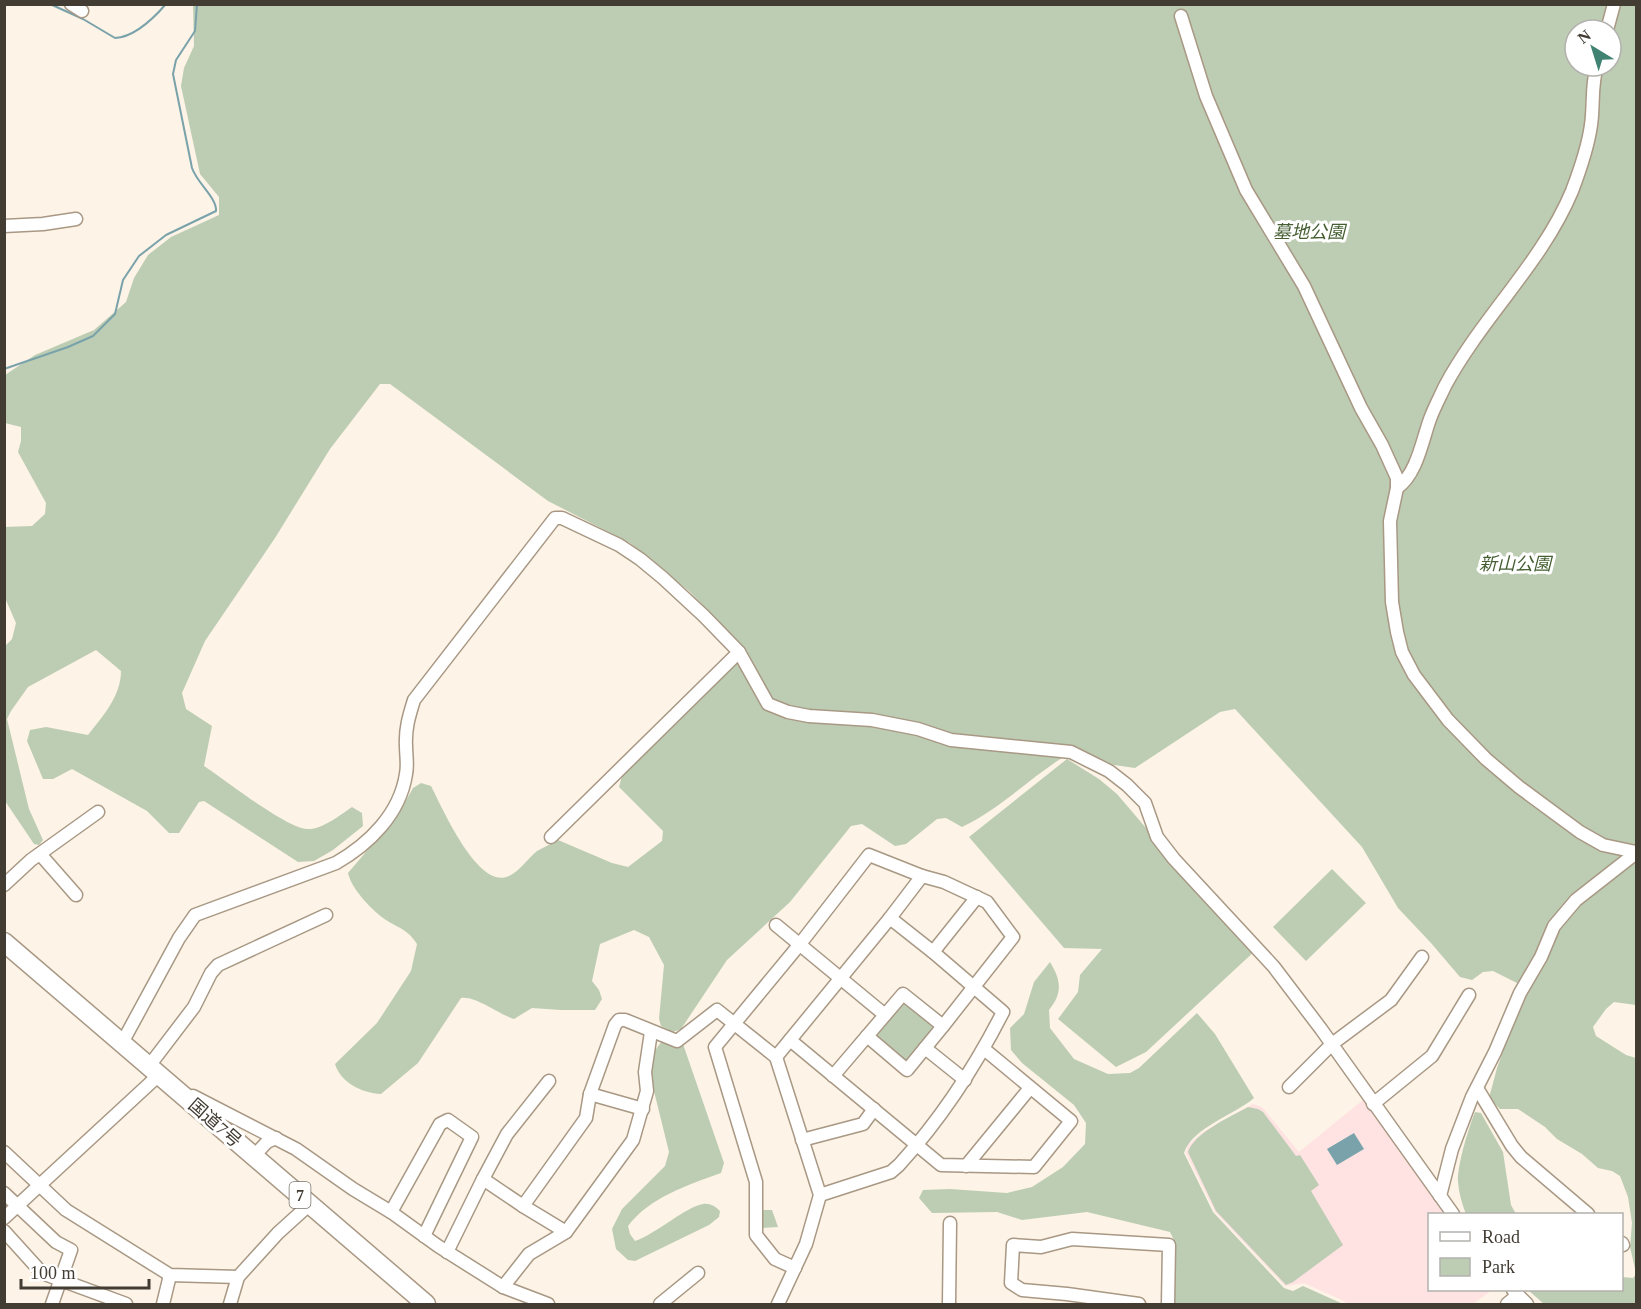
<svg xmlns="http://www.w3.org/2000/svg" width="1641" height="1309" font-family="'Times New Roman','Noto Sans JP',serif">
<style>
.education{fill:#fee3e2}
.green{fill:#bdcdb3;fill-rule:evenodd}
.water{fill:#79a2ab}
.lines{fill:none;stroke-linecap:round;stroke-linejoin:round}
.stream{stroke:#79a2ab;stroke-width:2}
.minor-casing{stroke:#a89884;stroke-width:15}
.highway-casing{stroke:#a89884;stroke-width:21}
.minor{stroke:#fff;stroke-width:12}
.highway{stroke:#fff;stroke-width:18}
.labels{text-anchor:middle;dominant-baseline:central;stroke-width:6;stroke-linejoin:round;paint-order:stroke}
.shield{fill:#fff;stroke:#7b7670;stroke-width:1.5}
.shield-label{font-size:16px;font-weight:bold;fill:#423c33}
.park-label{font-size:18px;font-style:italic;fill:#455f32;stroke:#fff}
.street-label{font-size:18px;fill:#423c33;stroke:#fff}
</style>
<rect width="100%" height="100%" fill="#fdf3e6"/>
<path class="education" d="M 1364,1099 L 1446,1214 L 1430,1214 L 1430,1290 L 1492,1290 L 1473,1304 L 1347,1304 L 1342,1300 L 1304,1283 L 1285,1286 L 1215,1212 L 1186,1153 L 1188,1145 L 1203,1132 L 1253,1104 L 1262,1107 L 1299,1152 Z"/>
<g class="green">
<path d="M 193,5 L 1636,5 L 1636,1005 L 1614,1002 L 1606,1009 L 1593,1027 L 1596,1036 L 1626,1055 L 1636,1058 L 1636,1273 L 1630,1247 L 1632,1223 L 1628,1197 L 1620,1176 L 1612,1171 L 1598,1168 L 1582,1154 L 1557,1139 L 1545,1127 L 1518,1109 L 1500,1109 L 1489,1098 L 1497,1068 L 1523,997 L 1517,983 L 1493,971 L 1483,972 L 1472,980 L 1460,977 L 1431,943 L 1398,908 L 1362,847 L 1235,709 L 1220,712 L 1135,768 L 1114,765 L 1077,749 C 1036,771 1004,807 962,827 L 946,818 L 937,819 L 906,844 L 895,846 L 862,824 L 851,826 L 790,902 L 727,960 L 681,1029 L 673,1032 L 661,1026 L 659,1019 L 664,965 L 649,937 L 634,930 L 600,944 L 592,981 L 599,990 L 602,999 L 595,1010 L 561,1010 L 532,1008 L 514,1019 C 498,1014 476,996 461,998 L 418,1063 L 381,1094 C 362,1093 341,1083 335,1064 L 377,1023 L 411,971 L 417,944 C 407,928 397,928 383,918 C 370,908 351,888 348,873 L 399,813 L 413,788 L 421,783 L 431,786 C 442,807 478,891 509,876 C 520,871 528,858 537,851 C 544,847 551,844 558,840 L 612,863 L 628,867 L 662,841 L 663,831 L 619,787 L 622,776 L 748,652 L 690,592 L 630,543 L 548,501 L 390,384 L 380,384 L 330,449 L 275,538 L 205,641 L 182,693 L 186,709 L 212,726 L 204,766 C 224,779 286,828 307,829 C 322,830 340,815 352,807 L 362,813 L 363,826 L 333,850 L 314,861 L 298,862 L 204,801 L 199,802 L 179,833 L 169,833 L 147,811 L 72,769 L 53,779 L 43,779 L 27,741 L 30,730 L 46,727 L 88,735 C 103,716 121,696 121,671 L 96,650 L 28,687 L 11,711 L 7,719 L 29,809 L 43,840 L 39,845 L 34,844 L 5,801 L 5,646 L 12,639 L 16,623 L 5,598 L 4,527 L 32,526 L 45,514 L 46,503 L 18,452 L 21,441 L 21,427 L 5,423 L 5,375 L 35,355 L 94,330 L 126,302 L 134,278 L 148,255 L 171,237 L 219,215 L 219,197 L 200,174 L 181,86 L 184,68 L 194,46 ZM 1575,30 L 1611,30 L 1611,66 L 1575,66 Z"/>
<path d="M 1067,759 L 1099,779 L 1117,794 L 1152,835 L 1257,949 L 1146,1052 L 1116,1067 L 1058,1019 L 1078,992 L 1080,975 L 1102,949 L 1064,948 L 969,837 Z"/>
<path d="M 1332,869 L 1366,903 L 1306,961 L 1273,927 Z"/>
<path d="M 1050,962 C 1061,980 1063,993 1049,1010 L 1050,1028 L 1074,1059 L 1108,1074 L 1130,1073 L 1139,1068 L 1197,1013 L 1215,1034 L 1254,1098 C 1234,1115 1192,1128 1184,1153 L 1213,1212 L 1284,1288 L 1293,1291 L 1303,1286 L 1343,1304 L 1175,1304 L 1174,1240 L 1170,1232 L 1087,1212 L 1022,1220 L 997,1212 L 932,1213 L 919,1198 L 923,1190 L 950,1189 L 1007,1193 L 1032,1187 L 1063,1167 L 1085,1144 L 1086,1123 L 1074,1105 L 1022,1063 L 1011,1050 L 1010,1028 L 1024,1014 L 1034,982 Z"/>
<path d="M 903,994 L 943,1026 L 907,1070 L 867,1036 Z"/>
<path d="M 662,1041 L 676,1047 L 683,1044 L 724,1163 L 721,1173 C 688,1185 650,1197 628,1226 L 630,1234 L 635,1241 C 656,1234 687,1206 703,1204 C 710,1203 715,1206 720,1211 L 719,1217 L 709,1225 L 635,1261 L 628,1260 L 616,1249 L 612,1229 L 622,1209 L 665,1166 L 669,1152 L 650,1075 L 653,1053 Z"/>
<path d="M 1248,1107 L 1258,1109 L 1263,1112 L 1296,1156 L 1300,1155 L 1319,1185 L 1311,1191 L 1343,1245 L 1293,1282 L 1286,1285 L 1216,1211 L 1188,1152 C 1194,1133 1230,1117 1248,1107 Z"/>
<path d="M 1475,1112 L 1481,1113 L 1503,1152 L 1511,1205 L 1516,1214 L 1466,1214 C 1462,1204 1459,1194 1458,1182 C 1457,1165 1469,1127 1475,1112 Z"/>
<path d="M 762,1210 L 772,1210 L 778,1227 L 762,1228 Z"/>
<path d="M 1636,1274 L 1636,1304 L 1544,1304 L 1528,1290 L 1622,1290 L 1622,1277 L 1633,1278 Z"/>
</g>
<path class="water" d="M 1354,1133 L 1364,1149 L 1337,1165 L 1327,1149 Z"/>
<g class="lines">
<g class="stream">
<path d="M 50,4 L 83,19 L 115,38 C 135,37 153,19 166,4"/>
<path d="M 4,369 L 68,347 L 93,336 L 115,314 L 123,280 L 139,256 L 166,235 L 216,211 C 217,198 197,183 192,168 L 173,74 L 176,60 L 195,31 L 197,4"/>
</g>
<g class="minor-casing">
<g id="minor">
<path d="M 71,4 L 82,11"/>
<path d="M 1181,16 L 1206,96 L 1246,190 L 1304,286 L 1361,408 L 1382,445 L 1397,478 L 1397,488 L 1390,521 L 1392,602 L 1397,632 L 1402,652 L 1414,675 L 1448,720 L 1486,759 L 1519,787 L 1580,832 L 1603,845 L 1636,852"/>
<path d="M 1607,30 L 1614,4"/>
<path d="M 4,226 L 43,224 L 76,219"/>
<path d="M 1397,488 C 1417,474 1422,441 1430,419 C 1434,408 1440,397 1445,386 C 1482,317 1542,263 1572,191 C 1580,170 1588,147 1591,125 C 1594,105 1591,85 1597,66"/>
<path d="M 551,837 L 739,652"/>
<path d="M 40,854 L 76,895"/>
<path d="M 4,885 L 31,860 L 98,812"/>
<path d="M 776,925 L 885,1015"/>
<path d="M 933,952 L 977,897"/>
<path d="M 867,1036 L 907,1070 L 943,1026"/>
<path d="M 790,1040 L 941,1165 L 1034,1167 L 1071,1121 L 984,1049"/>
<path d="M 122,1043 L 179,938 L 195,915 L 336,863 C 369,844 400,814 406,774 C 408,765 406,755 406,746 C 405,729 409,716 414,700 L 555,518 L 562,518 L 619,545 L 640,559 L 663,578 L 704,616 L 739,652 L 768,704 L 788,712 L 809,716 L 872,720 L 918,729 L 951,740 L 1071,752 L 1109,771 L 1127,785 L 1145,803 L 1157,837 L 1174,859 L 1274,967 L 1321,1029 L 1453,1214"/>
<path d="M 925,1048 L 965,1080"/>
<path d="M 776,1057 L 890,918 L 922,876 L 944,882 L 987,902 L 1013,937 L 943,1026 L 903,994 L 833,1076"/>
<path d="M 149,1066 L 194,1007 L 211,973 L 218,965 L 326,915"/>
<path d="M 1289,1087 L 1332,1044 L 1391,1000 L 1422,957"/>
<path d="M 1477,1088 L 1512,1146 L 1521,1157 L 1588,1214"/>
<path d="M 590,1094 L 643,1109"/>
<path d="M 193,1096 L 296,1149 L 353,1189 L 391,1212 L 438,1246 L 503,1287 L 548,1304"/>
<path d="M 1373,1104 L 1432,1056 L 1469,995"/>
<path d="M 802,1140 L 863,1124 L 874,1109"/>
<path d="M 4,1152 L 66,1210 L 170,1275 L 238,1277"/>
<path d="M 254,1156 L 267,1142 L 276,1138"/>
<path d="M 966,1166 L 1030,1088"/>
<path d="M 483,1179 L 507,1134 L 549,1081"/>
<path d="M 4,1193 L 56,1242 L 71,1250 L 52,1304"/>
<path d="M 820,1195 L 891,1172 L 899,1165 C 941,1119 975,1067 1003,1012 L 933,952 L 890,918"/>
<path d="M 1440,1196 L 1452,1149 L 1472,1097 L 1495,1052 L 1520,993 L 1541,957 L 1554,926 L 1576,900 L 1636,853"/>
<path d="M 523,1206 L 566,1232"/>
<path d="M 391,1212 L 440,1124 L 448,1120 L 472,1137 L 424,1236"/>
<path d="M 4,1218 L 160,1074"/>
<path d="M 4,1231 L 42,1273 L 126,1304"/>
<path d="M 1622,1243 L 1623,1245"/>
<path d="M 447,1252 L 483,1179 L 523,1206 L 586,1118 L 590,1094 L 615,1025 L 619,1020 L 625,1020 L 677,1041 L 717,1010 L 776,1057 L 820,1195 L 806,1244 L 778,1304"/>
<path d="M 795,1268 L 775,1259 L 756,1235 L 756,1182 L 715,1047 L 800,944 L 869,855 L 922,876"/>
<path d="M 503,1287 L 529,1254 L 566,1232 L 633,1140 L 647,1091 L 645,1072 L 651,1032"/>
<path d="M 1513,1290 L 1527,1304"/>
<path d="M 163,1304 L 170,1275"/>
<path d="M 230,1304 L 238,1277 L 278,1233 L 310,1204"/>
<path d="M 660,1304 L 698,1273"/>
<path d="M 949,1304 L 950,1223"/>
<path d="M 1139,1304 L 1067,1294 L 1022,1290 L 1011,1283 L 1013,1245 L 1041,1247 L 1072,1239 L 1169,1245 L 1168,1304"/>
<path d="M 1507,1304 L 1518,1295"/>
</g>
</g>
<g class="highway-casing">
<path id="highway" d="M 4,942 L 426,1304"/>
</g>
<use href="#minor" class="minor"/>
<use href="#highway" class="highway"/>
</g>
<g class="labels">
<rect class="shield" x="289.5" y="1182" width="21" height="26" rx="4.5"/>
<g class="shield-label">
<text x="300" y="1195">7</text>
</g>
<g class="park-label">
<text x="1309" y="232">墓地公園</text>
<text x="1515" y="564">新山公園</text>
</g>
<g class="street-label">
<text transform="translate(215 1123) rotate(41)">国道7号</text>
</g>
</g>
<rect width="1641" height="1309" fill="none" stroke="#423c33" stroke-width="12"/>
<rect x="1428" y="1213" width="195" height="78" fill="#ffffff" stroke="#b3b1ad" stroke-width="1.5"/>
<rect x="1440" y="1232" width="30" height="9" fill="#ffffff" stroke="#b3b1ad" stroke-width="1.5"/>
<text x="1482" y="1243" font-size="18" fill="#423c33">Road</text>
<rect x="1440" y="1258" width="30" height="18" fill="#bdcdb3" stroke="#b3b1ad" stroke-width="1.5"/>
<text x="1482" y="1273" font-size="18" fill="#423c33">Park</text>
<g transform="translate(1593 48) rotate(322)"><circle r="28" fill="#ffffff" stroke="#b3b1ad" stroke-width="1.5"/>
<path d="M0-4.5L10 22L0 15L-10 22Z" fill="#418373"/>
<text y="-9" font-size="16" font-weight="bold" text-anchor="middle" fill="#423c33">N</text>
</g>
<path d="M21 1279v9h128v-9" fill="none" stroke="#423c33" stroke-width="3"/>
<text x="30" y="1279" font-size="18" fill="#423c33" stroke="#ffffff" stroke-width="4.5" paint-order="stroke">100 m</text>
</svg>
